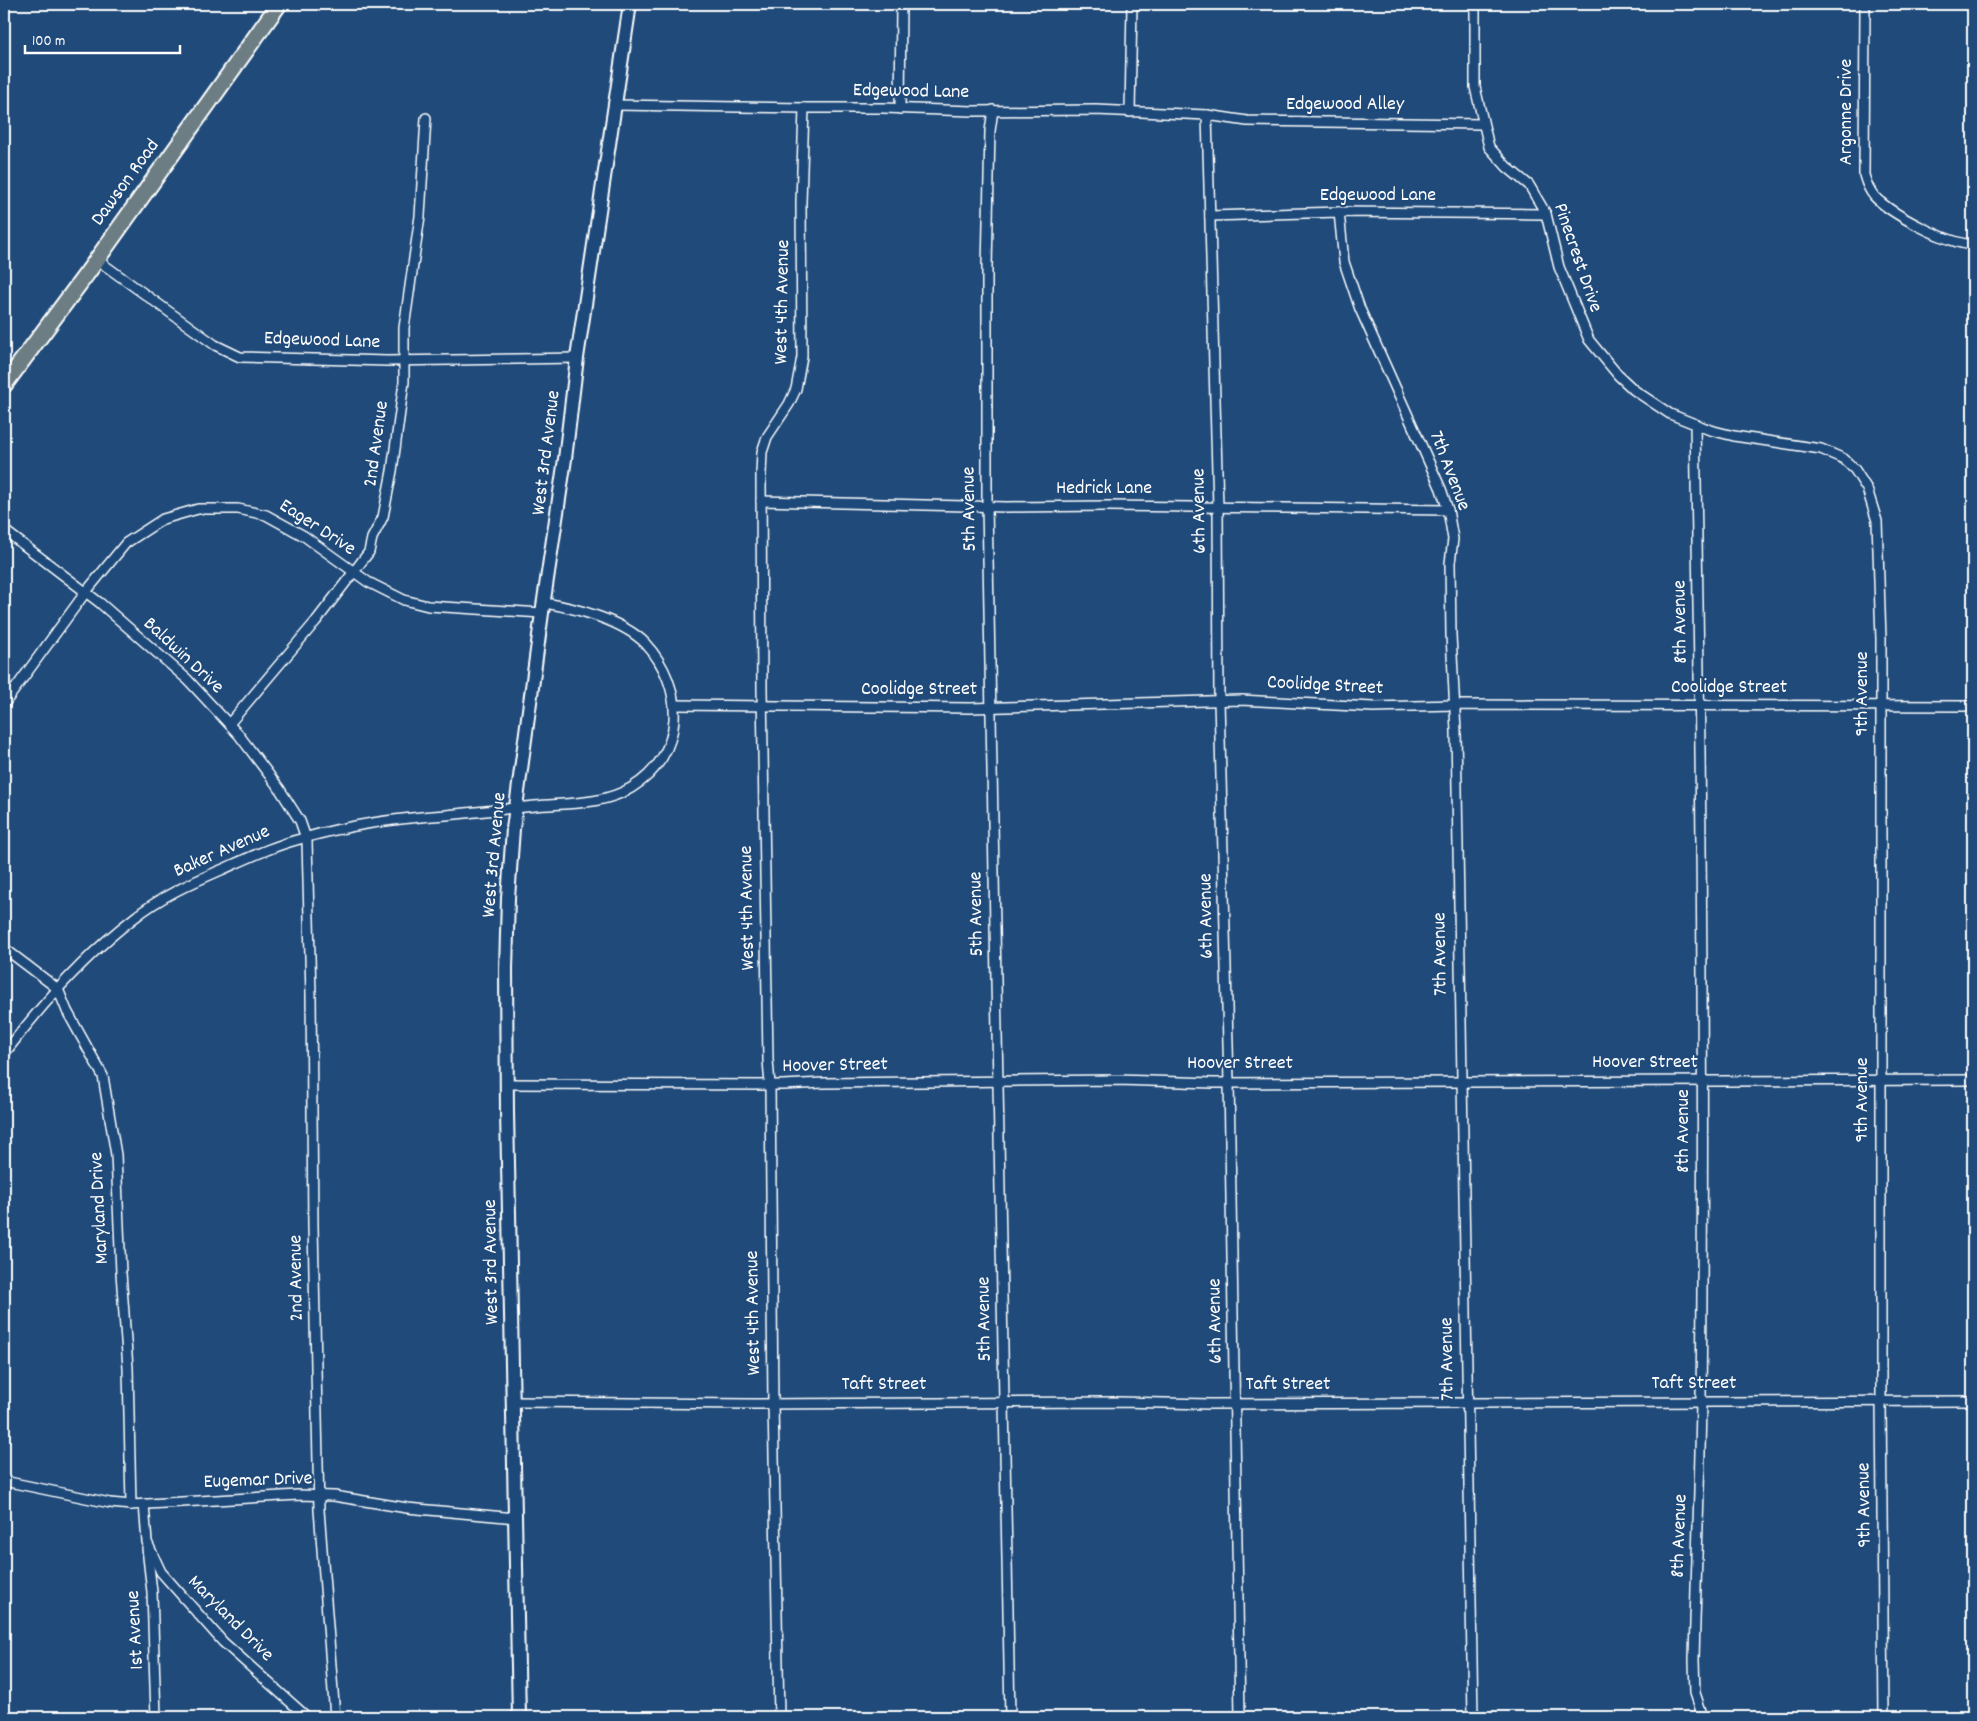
<svg xmlns="http://www.w3.org/2000/svg" width="1977" height="1721" font-family="Dekko,sans-serif">
<style>
.lines{fill:none;stroke-linecap:round;stroke-linejoin:round}
.street-casing{stroke:#fff;stroke-width:12}
.secondary-casing{stroke:#fff;stroke-width:16}
.primary-casing{stroke:#fff;stroke-width:19}
.street{stroke:#1f4a7a;stroke-width:9}
.secondary{stroke:#1f4a7a;stroke-width:12}
.primary{stroke:#6c7e84;stroke-width:15}
.labels{text-anchor:middle;dominant-baseline:central;stroke-width:4.5;stroke-linejoin:round;paint-order:stroke}
.street-label{font-size:20px;fill:#fff;stroke:#1f4a7a}
</style>
<rect width="100%" height="100%" fill="#1f4a7a"/>
<filter id="ink" filterUnits="userSpaceOnUse"><feTurbulence type="fractalNoise" baseFrequency=".02" numOctaves="2"/><feDisplacementMap in="SourceGraphic" scale="10" xChannelSelector="R" yChannelSelector="G"/><feConvolveMatrix kernelMatrix="1 2 1 2 8 2 1 2 1" color-interpolation-filters="sRGB"/></filter>
<g filter="url(#ink)">
<g class="lines">
<g class="street-casing">
<g id="street">
<path d="M 1475,4 L 1475,87 L 1489,147 L 1507,167 L 1529,185 L 1546,214 L 1559,267 L 1589,340 L 1618,375 L 1634,390 L 1670,414 L 1710,430 L 1734,436 L 1821,449 L 1844,459 L 1855,470 L 1867,489 L 1877,521 L 1881,639 L 1881,1402 L 1884,1717"/>
<path d="M 1865,4 L 1864,175 C 1866,182 1869,190 1874,196 C 1892,215 1947,243 1973,245"/>
<path d="M 615,105 L 804,108 L 883,108 L 973,111 L 1096,110 L 1207,115 L 1247,121 L 1483,124"/>
<path d="M 900,109 L 901,4"/>
<path d="M 993,110 L 990,131 L 987,268 L 987,505 L 1010,1717"/>
<path d="M 1130,112 L 1132,4"/>
<path d="M 1207,115 L 1218,507 L 1219,700 L 1229,1082 L 1240,1717"/>
<path d="M 1339,212 L 1344,262 L 1360,309 L 1441,489 L 1448,510 L 1453,539 L 1450,563 L 1451,635 L 1456,731 L 1473,1717"/>
<path d="M 1210,216 L 1339,212 L 1546,214"/>
<path d="M 96,259 L 215,345 L 240,357 L 388,361 L 577,358"/>
<path d="M 1695,424 C 1701,749 1705,1074 1701,1399 C 1700,1486 1696,1573 1694,1660 L 1695,1693 L 1703,1717"/>
<path d="M 761,501 L 1006,507 L 1107,506 L 1448,510"/>
<path d="M 4,530 L 100,603 L 188,680 L 239,735 L 279,788 L 300,821 L 307,841 L 311,995 L 313,1225 L 319,1510 L 335,1717"/>
<path d="M 4,704 L 85,593 L 126,543 L 163,519 L 198,509 L 238,509 L 266,515 L 304,536 L 368,582 L 404,600 L 428,606 L 542,613"/>
<path d="M 675,705 L 970,708 L 1241,700 L 1373,707 L 1455,705 L 1973,706"/>
<path d="M 229,724 L 316,621 L 369,552 L 372,538 L 383,517 L 392,471 L 404,382 L 404,328 L 420,216 L 426,118"/>
<path d="M 4,948 L 58,989 L 67,1011 L 103,1076 L 116,1155 L 121,1273 L 128,1368 L 131,1505"/>
<path d="M 4,1054 C 42,1004 84,956 134,918 C 160,897 191,883 221,870 C 248,858 275,845 304,838 C 349,825 399,818 446,815 C 476,812 505,809 535,806 C 567,803 602,805 631,788 C 686,755 686,687 645,643 C 622,620 575,608 545,603"/>
<path d="M 507,1084 L 783,1085 L 823,1083 L 1118,1080 L 1213,1083 L 1973,1080"/>
<path d="M 514,1402 L 750,1404 L 1118,1402 L 1210,1404 L 1973,1401"/>
<path d="M 4,1481 L 110,1503 L 131,1505 L 298,1495 L 334,1496 L 407,1508 L 516,1518"/>
<path d="M 144,1504 L 147,1542 L 161,1572 L 223,1642 L 307,1717"/>
<path d="M 147,1548 L 152,1592 L 156,1717"/>
<path d="M 779,1717 L 773,1403 L 770,1085 L 768,1060 L 762,689 L 761,474 L 762,452 L 767,437 L 789,404 L 796,389 L 802,357 L 801,202 L 804,108"/>
</g>
</g>
<g class="secondary-casing">
<path id="secondary" d="M 519,1717 L 507,1112 L 506,969 L 508,898 L 513,829 L 542,613 L 565,459 L 577,358 L 630,4"/>
</g>
<g class="primary-casing">
<path id="primary" d="M 4,385 L 88,272 L 279,4"/>
</g>
<use href="#street" class="street"/>
<use href="#secondary" class="secondary"/>
<use href="#primary" class="primary"/>
</g>
</g>
<g class="labels">
<g class="street-label">
<text transform="translate(911 92) rotate(1)">Edgewood Lane</text>
<text x="1345" y="105">Edgewood Alley</text>
<text transform="translate(1847 112) rotate(-90)">Argonne Drive</text>
<text transform="translate(126 183) rotate(-54)">Dawson Road</text>
<text x="1378" y="196">Edgewood Lane</text>
<text transform="translate(1577 258) rotate(71)">Pinecrest Drive</text>
<text transform="translate(783 302) rotate(-89)">West 4th Avenue</text>
<text transform="translate(322 341) rotate(2)">Edgewood Lane</text>
<text transform="translate(377 444) rotate(-82)">2nd Avenue</text>
<text transform="translate(547 453) rotate(-83)">West 3rd Avenue</text>
<text transform="translate(1449 471) rotate(69)">7th Avenue</text>
<text x="1104" y="489">Hedrick Lane</text>
<text transform="translate(970 509) rotate(-91)">5th Avenue</text>
<text transform="translate(1200 511) rotate(-91)">6th Avenue</text>
<text transform="translate(317 528) rotate(33)">Eager Drive</text>
<text transform="translate(1681 622) rotate(-91)">8th Avenue</text>
<text transform="translate(183 656) rotate(43)">Baldwin Drive</text>
<text transform="translate(1325 686) rotate(3)">Coolidge Street</text>
<text x="1729" y="688">Coolidge Street</text>
<text x="919" y="690">Coolidge Street</text>
<text transform="translate(1863 694) rotate(-90)">9th Avenue</text>
<text transform="translate(222 852) rotate(-24)">Baker Avenue</text>
<text transform="translate(495 855) rotate(-85)">West 3rd Avenue</text>
<text transform="translate(748 908) rotate(-91)">West 4th Avenue</text>
<text transform="translate(977 914) rotate(-91)">5th Avenue</text>
<text transform="translate(1207 916) rotate(-91)">6th Avenue</text>
<text transform="translate(1441 954) rotate(-91)">7th Avenue</text>
<text x="1645" y="1063">Hoover Street</text>
<text x="1240" y="1064">Hoover Street</text>
<text transform="translate(835 1066) rotate(-1)">Hoover Street</text>
<text transform="translate(1863 1100) rotate(-90)">9th Avenue</text>
<text transform="translate(1684 1131) rotate(-90)">8th Avenue</text>
<text transform="translate(100 1208) rotate(-93)">Maryland Drive</text>
<text transform="translate(492 1262) rotate(-91)">West 3rd Avenue</text>
<text transform="translate(297 1278) rotate(-91)">2nd Avenue</text>
<text transform="translate(754 1313) rotate(-91)">West 4th Avenue</text>
<text transform="translate(985 1319) rotate(-91)">5th Avenue</text>
<text transform="translate(1216 1321) rotate(-91)">6th Avenue</text>
<text transform="translate(1448 1359) rotate(-91)">7th Avenue</text>
<text x="1694" y="1384">Taft Street</text>
<text x="884" y="1385">Taft Street</text>
<text x="1288" y="1385">Taft Street</text>
<text transform="translate(258 1481) rotate(-2)">Eugemar Drive</text>
<text transform="translate(1865 1505) rotate(-91)">9th Avenue</text>
<text transform="translate(1680 1536) rotate(-88)">8th Avenue</text>
<text transform="translate(230 1619) rotate(45)">Maryland Drive</text>
<text transform="translate(136 1630) rotate(-93)">1st Avenue</text>
</g>
</g>
<rect width="1977" height="1721" fill="none" stroke="#1f4a7a" stroke-width="20"/>
<rect x="10" y="10" width="1957" height="1701" fill="none" stroke="#fff" stroke-width="2" filter="url(#ink)"/>
<path d="M25 45v8h155v-8" fill="none" stroke="#ffffff" stroke-width="2.5"/>
<text x="32" y="45" font-size="15" fill="#ffffff" stroke="#1f4a7a" stroke-width="4" paint-order="stroke">100 m</text>
</svg>
